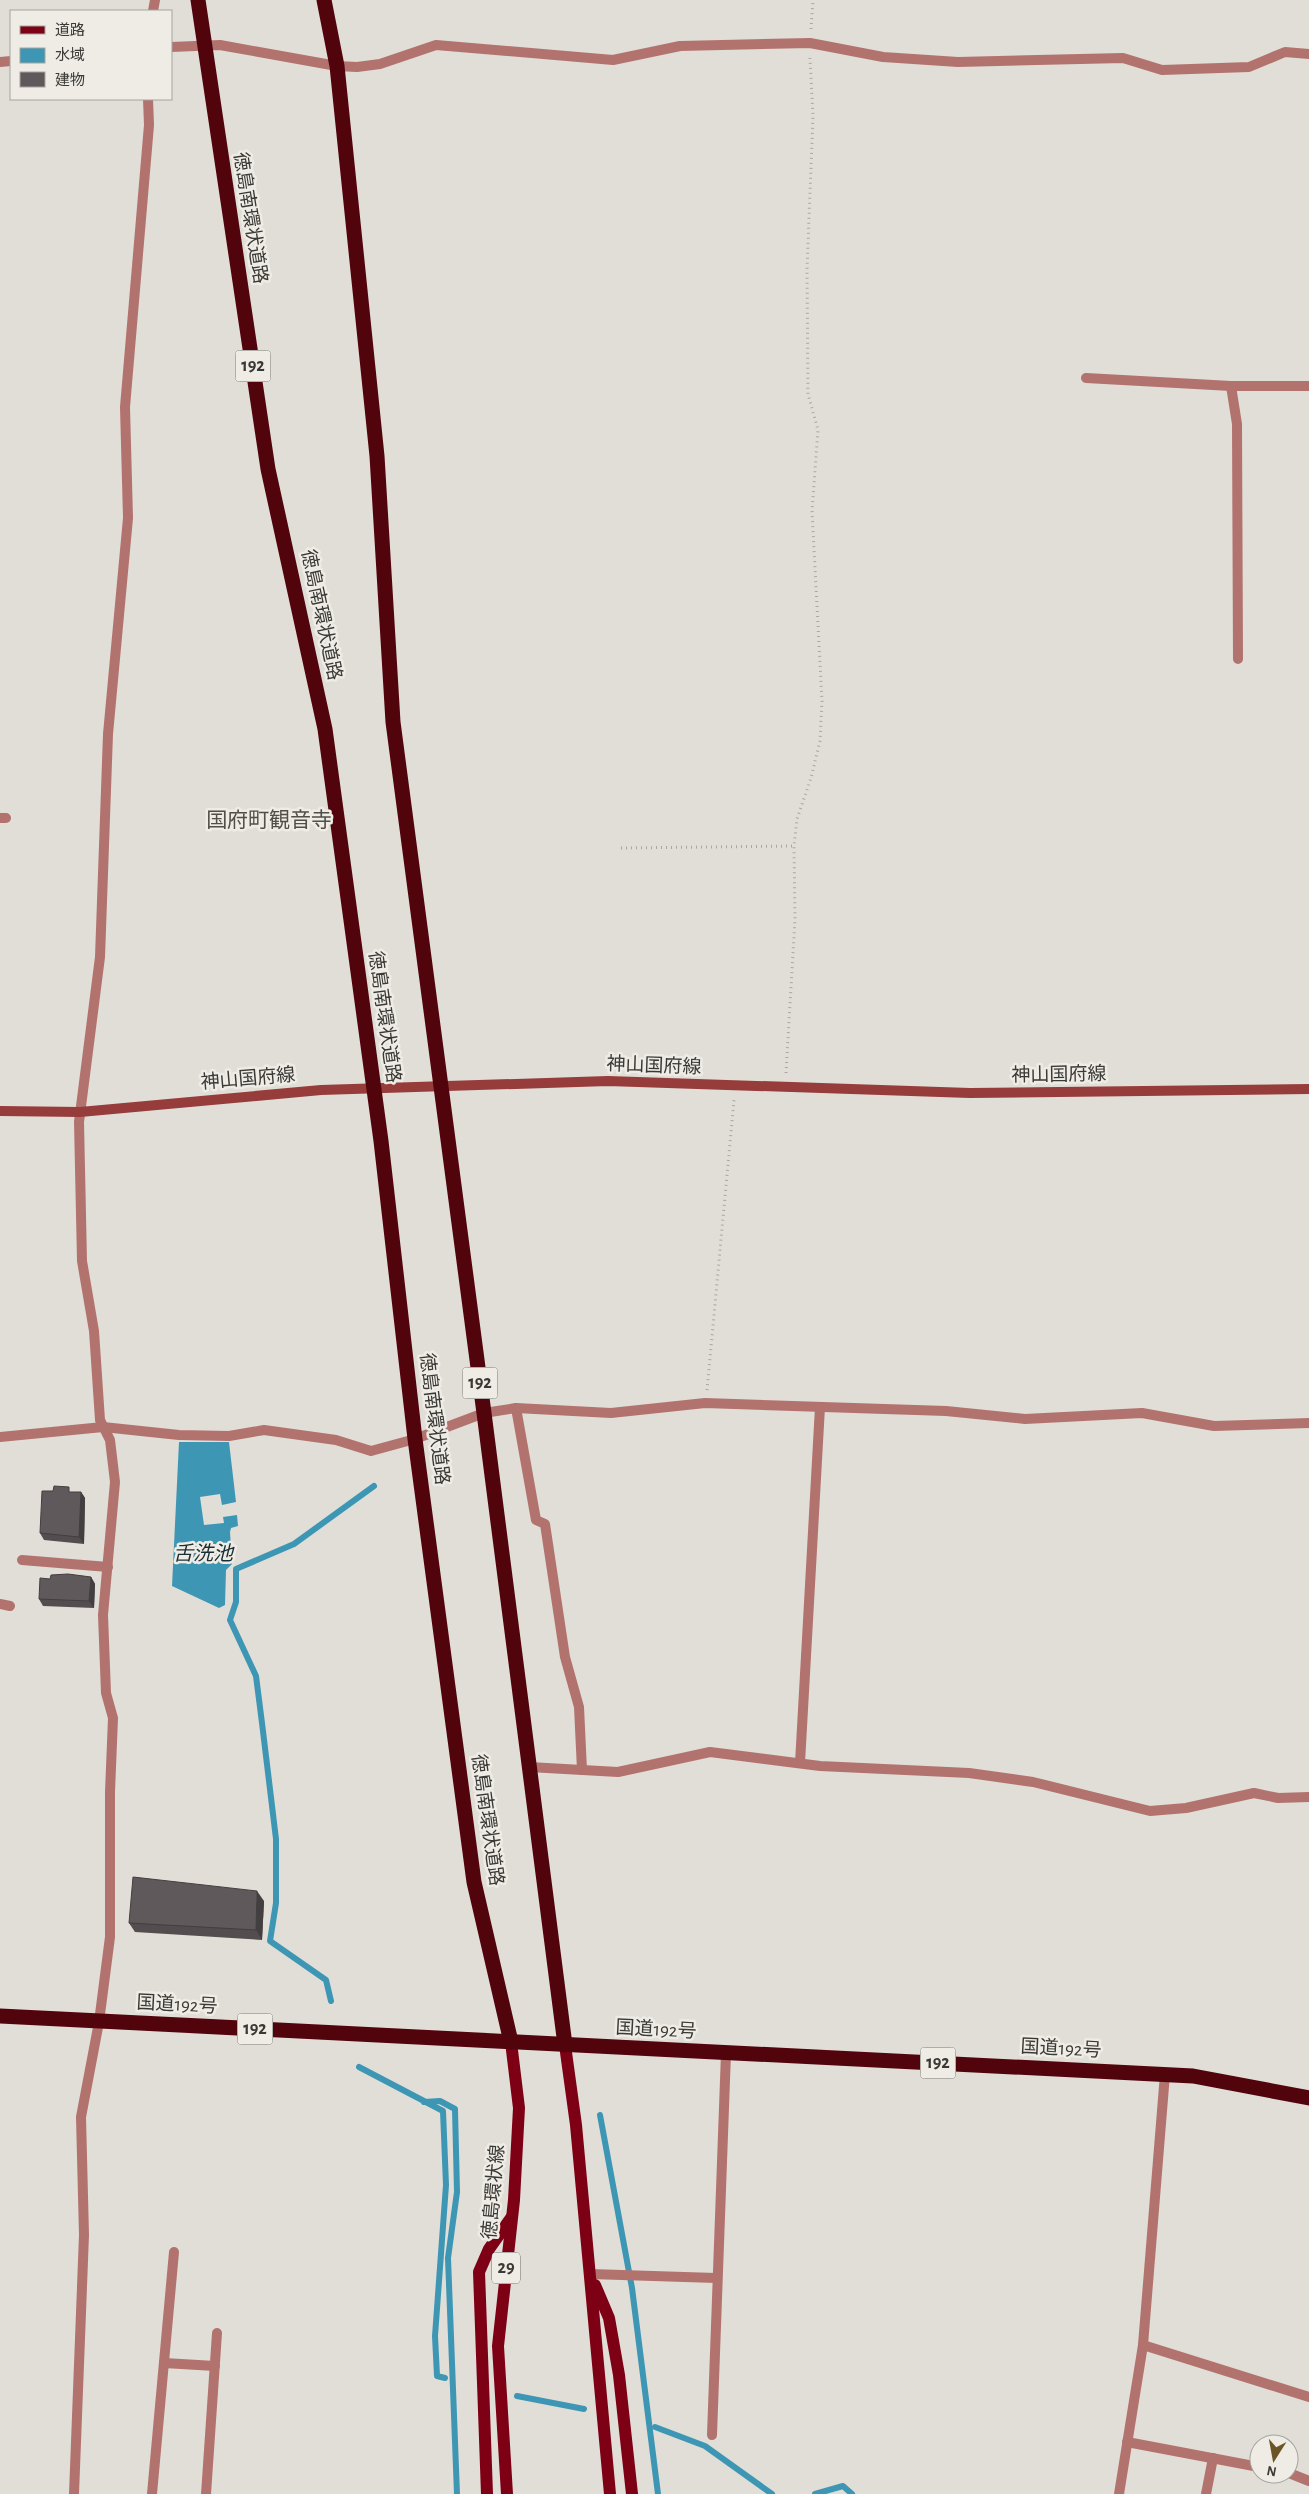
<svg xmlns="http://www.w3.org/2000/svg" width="1309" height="2494" font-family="'Alegreya Sans','Noto Sans JP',sans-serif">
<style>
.water{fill:#3d97b4}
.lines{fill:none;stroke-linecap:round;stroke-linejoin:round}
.stream{stroke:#3d97b4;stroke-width:6}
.path{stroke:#aaa7a2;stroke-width:3;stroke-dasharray:1 4;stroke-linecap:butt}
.street{stroke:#b2736f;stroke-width:10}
.secondary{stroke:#963c3b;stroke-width:10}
.primary{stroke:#7e0014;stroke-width:12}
.highway{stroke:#51040c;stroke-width:15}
.wall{fill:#534d4f}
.shaded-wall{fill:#433e40}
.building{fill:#60595c;stroke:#433e40}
.labels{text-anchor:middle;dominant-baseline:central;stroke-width:5;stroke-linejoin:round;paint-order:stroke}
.shield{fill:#eeece5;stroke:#706f6a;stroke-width:1}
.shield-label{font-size:18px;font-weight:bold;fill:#3a3936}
.street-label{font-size:19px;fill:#3a3936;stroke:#eeece5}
.water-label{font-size:20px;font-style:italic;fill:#192d35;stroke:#eeece5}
.quarter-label{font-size:21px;fill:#514f49;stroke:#eeece5}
</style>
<rect width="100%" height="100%" fill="#e1ded7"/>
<path class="water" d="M 179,1442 L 229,1442 L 236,1502 L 222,1505 L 220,1494 L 200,1497 L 204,1525 L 224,1523 L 223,1517 L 237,1515 L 238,1526 L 231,1528 L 230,1532 L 232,1564 L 226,1570 L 225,1605 L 219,1608 L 172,1586 Z"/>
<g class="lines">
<g class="stream">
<path d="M 331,2001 L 326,1980 L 270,1941 L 276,1903 L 276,1839 L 262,1723 L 256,1676 L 230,1620 L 236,1602 L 236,1569 L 294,1544 L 374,1486"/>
<path d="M 359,2067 L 443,2111 L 446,2185 L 435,2336 L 437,2376 L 445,2378"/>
<path d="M 424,2102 L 440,2101 L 455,2109 L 457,2192 L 448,2258 L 457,2494"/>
<path d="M 600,2115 L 632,2288 L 658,2494"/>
<path d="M 517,2396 L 584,2409"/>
<path d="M 655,2427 L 705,2446 L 772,2494"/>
<path d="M 815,2494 L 843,2486 L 852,2494"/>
</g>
<g class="path">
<path d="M 811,29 L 813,0"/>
<path d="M 621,848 L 794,846"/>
<path d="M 786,1073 L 795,919 L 794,846 L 797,819 L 811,778 L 820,741 L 822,701 L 812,511 L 818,430 L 808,394 L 807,269 L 813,116 L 810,58"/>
<path d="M 707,1390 L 734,1100"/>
</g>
<g class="street">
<path d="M 153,11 L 155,0"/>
<path d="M 171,47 L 220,45 L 337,66 L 357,67 L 380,64 L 436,45 L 613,60 L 680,46 L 810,43 L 883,57 L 958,62 L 1123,58 L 1162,70 L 1249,67 L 1285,52 L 1309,54"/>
<path d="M 0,62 L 11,61"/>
<path d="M 1086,378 L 1231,386 L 1309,386"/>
<path d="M 1231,386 L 1237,424 L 1238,659"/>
<path d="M 0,818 L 6,818"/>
<path d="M 516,1408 L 536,1520 L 545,1524 L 565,1657 L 579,1707 L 582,1770"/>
<path d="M 0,1437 L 103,1427 L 179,1435 L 229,1436 L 264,1430 L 336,1440 L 371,1451 L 415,1439 L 484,1413 L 516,1408 L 611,1413 L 705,1403 L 946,1411 L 1025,1419 L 1142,1413 L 1214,1426 L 1309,1423"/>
<path d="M 22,1560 L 108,1567"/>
<path d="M 0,1604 L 10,1606"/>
<path d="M 800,1763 L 820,1407"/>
<path d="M 529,1767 L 618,1772 L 710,1752 L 820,1766 L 969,1773 L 1033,1782 L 1150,1811 L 1186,1808 L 1254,1793 L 1278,1798 L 1309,1797"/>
<path d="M 590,2274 L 716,2278"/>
<path d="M 1143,2345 L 1309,2397"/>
<path d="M 164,2363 L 215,2366"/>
<path d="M 712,2435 L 726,2053"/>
<path d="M 1127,2442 L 1259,2467"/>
<path d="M 1289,2473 L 1309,2481"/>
<path d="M 74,2494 L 84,2235 L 81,2117 L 99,2022 L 110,1937 L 110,1792 L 113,1718 L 106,1693 L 103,1615 L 115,1482 L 110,1440 L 100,1420 L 94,1331 L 82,1261 L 79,1122 L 100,957 L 108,734 L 128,518 L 125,407 L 149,125 L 148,99"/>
<path d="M 152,2494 L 174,2252"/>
<path d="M 206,2494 L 217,2333"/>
<path d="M 1119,2494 L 1143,2345 L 1165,2074"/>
<path d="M 1206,2494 L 1213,2458"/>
</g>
<path class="secondary" d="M 0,1111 L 80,1112 L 321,1090 L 608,1081 L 970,1093 L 1309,1089"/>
<g class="primary">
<path d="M 565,2045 L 576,2125 L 610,2494"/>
<path d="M 595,2285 L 609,2318 L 619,2375 L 632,2494"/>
<path d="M 487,2494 L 479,2272 L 489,2249 L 511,2218"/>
<path d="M 507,2494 L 498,2346 L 514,2200 L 519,2108 L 511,2042"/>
</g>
<g class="highway">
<path d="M 198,0 L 268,469 L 325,729 L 381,1141 L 415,1439 L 474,1882 L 511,2042"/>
<path d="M 324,0 L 337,66 L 377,456 L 393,722 L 484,1413 L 565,2045"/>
<path d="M 0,2016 L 1193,2076 L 1309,2098"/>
</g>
</g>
<g class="wall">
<path d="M 72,1492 L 81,1492 L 85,1498 L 84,1544 L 44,1540 L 40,1533 Z"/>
<path d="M 91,1577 L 95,1584 L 94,1608 L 43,1606 L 39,1599 L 50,1579 Z"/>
<path d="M 264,1901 L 262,1940 L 135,1932 L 129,1923 Z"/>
</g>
<g class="shaded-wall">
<path d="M 81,1492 L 85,1498 L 84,1544 L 79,1537 Z"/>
<path d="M 91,1577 L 95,1584 L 94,1608 L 89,1601 Z"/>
<path d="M 257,1891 L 264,1901 L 262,1940 L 256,1930 Z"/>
</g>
<g class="building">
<path d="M 54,1486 L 69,1487 L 69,1492 L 81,1492 L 79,1537 L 40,1533 L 42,1491 L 53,1491 Z"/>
<path d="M 68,1574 L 91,1577 L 89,1601 L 39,1599 L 40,1578 L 50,1579 L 51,1575 Z"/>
<path d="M 133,1877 L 257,1891 L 256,1930 L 129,1923 Z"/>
</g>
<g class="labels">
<g class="shield">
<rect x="235.5" y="350.5" width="35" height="31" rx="4"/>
<rect x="462.5" y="1367.5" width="35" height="31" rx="4"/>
<rect x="237.5" y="2013.5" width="35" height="31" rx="4"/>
<rect x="920.5" y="2047.5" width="35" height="31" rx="4"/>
<rect x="492" y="2252.5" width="28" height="31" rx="4"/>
</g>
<g class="shield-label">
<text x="253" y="366">192</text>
<text x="480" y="1383">192</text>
<text x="255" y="2029">192</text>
<text x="938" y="2063">192</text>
<text x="506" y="2268">29</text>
</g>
<g class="street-label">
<text transform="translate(250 218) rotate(81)">徳島南環状道路</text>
<text transform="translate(321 615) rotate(78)">徳島南環状道路</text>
<text transform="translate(384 1017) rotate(82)">徳島南環状道路</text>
<text transform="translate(654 1066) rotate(2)">神山国府線</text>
<text transform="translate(1059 1075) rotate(-1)">神山国府線</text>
<text transform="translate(248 1079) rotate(-5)">神山国府線</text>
<text transform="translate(434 1419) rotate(83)">徳島南環状道路</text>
<text transform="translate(487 1820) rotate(82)">徳島南環状道路</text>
<text transform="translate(177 2005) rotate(3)">国道192号</text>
<text transform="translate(656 2030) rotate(3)">国道192号</text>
<text transform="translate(1061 2049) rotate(3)">国道192号</text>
<text transform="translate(494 2192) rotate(-85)">徳島環状線</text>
</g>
<g class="water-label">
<text x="203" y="1554">舌洗池</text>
</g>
<g class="quarter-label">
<text x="269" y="820">国府町観音寺</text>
</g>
</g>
<rect x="10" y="10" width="162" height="90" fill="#eeece5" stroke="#a6a49f"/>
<rect x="20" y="26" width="25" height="8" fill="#7e0014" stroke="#a6a49f"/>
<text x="55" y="35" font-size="15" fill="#3a3936">道路</text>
<rect x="20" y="48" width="25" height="15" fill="#3d97b4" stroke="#a6a49f"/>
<text x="55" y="60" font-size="15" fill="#3a3936">水域</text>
<rect x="20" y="72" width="25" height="15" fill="#60595c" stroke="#a6a49f"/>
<text x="55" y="85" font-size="15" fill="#3a3936">建物</text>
<g transform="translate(1274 2459) rotate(191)"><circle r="24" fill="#eeece5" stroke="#a6a49f"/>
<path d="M0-4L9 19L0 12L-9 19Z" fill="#6a5625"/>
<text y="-8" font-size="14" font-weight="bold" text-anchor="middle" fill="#3a3936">N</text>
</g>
</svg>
